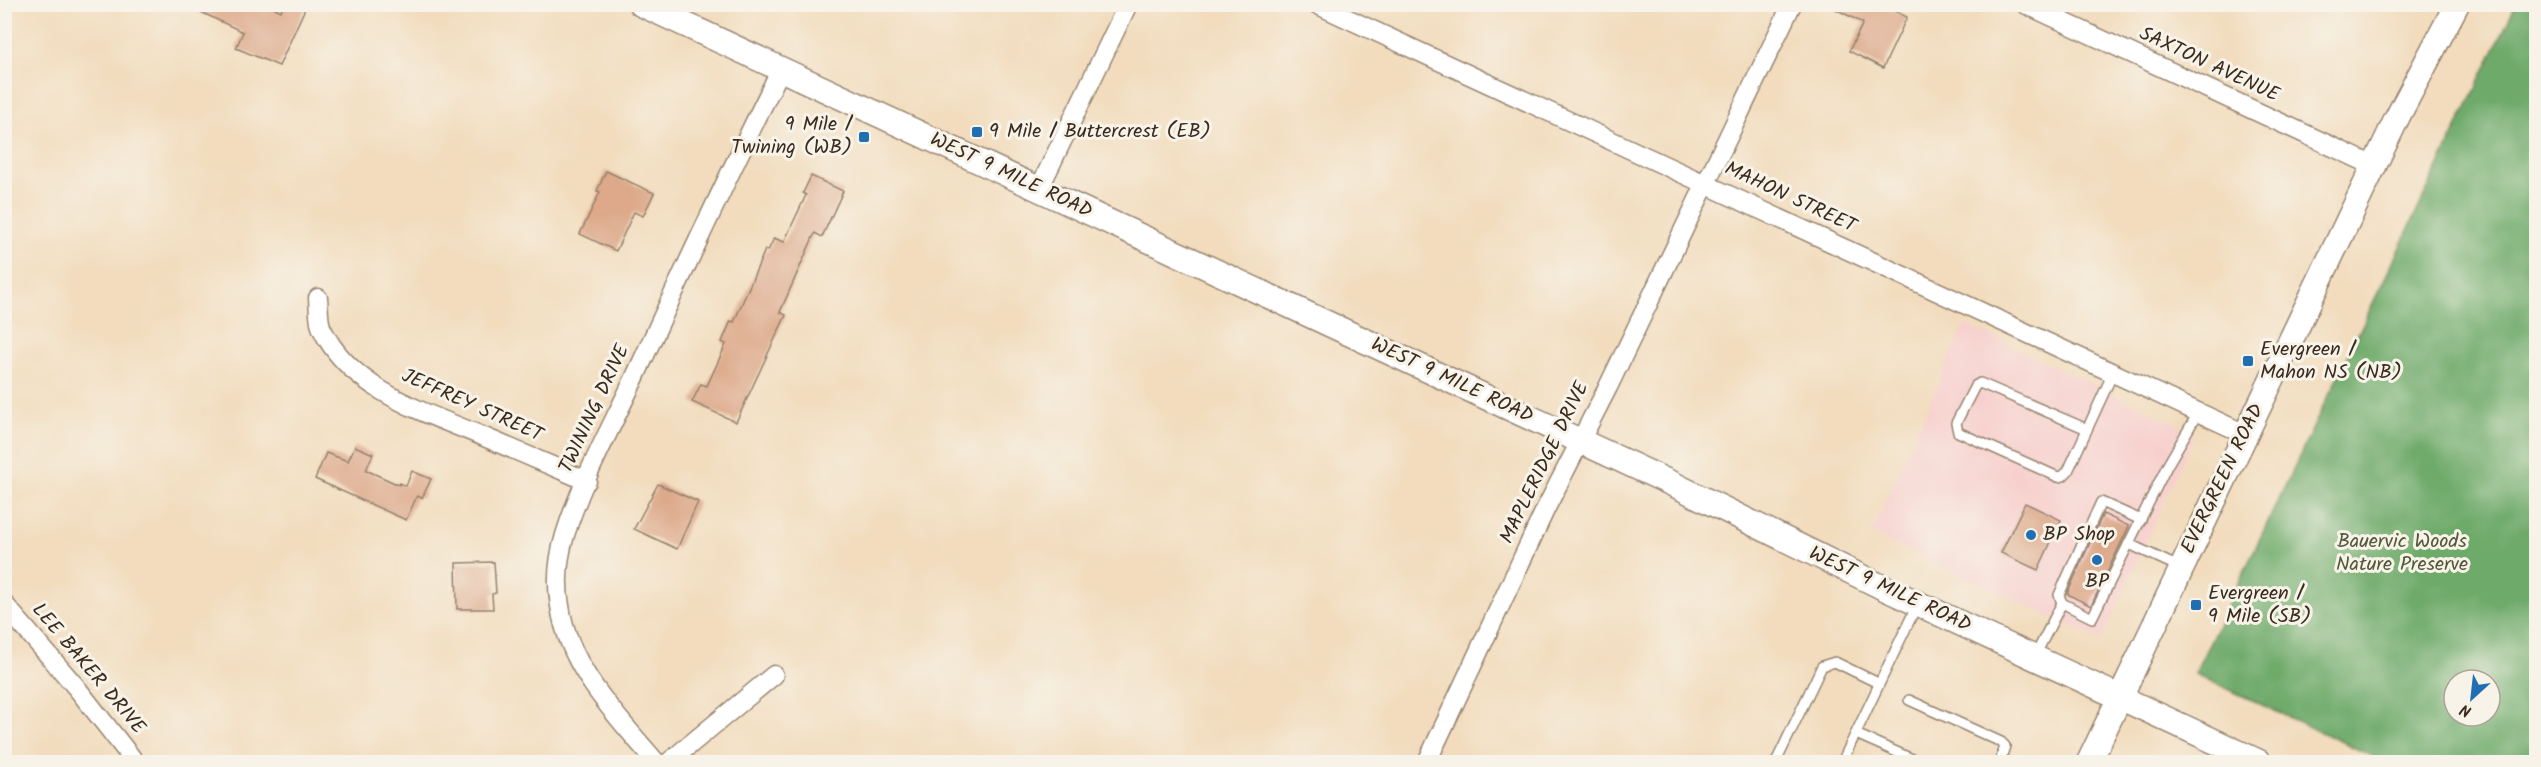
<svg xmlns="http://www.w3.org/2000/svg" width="2541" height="767" font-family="Kalam,sans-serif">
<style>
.built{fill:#f7d0ce}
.forest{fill:#6eaa6a;stroke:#546a44;stroke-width:1.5;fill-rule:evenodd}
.building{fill:#dda98a}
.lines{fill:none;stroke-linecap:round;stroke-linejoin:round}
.lane-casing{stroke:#96836e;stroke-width:12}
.street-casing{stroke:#96836e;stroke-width:21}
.secondary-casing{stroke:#96836e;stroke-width:27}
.lane{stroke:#fff;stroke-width:9}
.street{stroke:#fff;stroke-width:18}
.secondary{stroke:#fff;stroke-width:24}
.poi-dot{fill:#1f6fb2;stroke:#f7f3e8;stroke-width:2}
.labels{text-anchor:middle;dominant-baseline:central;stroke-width:6;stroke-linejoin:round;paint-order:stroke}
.street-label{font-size:20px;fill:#3b2a1e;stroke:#f7f3e8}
.poi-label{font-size:20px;fill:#3b2a1e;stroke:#f7f3e8;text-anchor:start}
.park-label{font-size:20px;fill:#52583a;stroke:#f7f3e8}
</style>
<rect width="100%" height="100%" fill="#f7f3e8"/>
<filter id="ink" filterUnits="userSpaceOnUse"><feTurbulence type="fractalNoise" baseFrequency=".0167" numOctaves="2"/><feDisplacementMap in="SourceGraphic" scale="12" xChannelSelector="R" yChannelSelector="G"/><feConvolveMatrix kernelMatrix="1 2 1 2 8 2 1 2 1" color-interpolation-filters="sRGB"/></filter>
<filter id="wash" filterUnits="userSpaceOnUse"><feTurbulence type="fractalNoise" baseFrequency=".008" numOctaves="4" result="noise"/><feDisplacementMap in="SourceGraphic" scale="24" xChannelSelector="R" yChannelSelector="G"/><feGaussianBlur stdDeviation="1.35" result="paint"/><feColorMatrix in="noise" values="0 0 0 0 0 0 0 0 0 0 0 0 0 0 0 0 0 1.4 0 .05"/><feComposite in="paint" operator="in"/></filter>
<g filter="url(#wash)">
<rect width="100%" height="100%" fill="#f2dcbd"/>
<path class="built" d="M 1965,324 L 2195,433 L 2103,637 L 2099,639 L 1871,533 Z"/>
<path class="forest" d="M 2516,5 L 2536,5 L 2536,762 L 2385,762 L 2195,674 ZM 2454,680 L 2490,680 L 2490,716 L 2454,716 Z"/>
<g id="blocks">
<g class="building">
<path d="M 184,4 L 267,4 L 281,11 L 284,4 L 307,4 L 279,66 L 236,48 L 243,32 Z"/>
<path d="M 1826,4 L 1880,4 L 1907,17 L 1883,68 L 1849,51 L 1863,23 Z"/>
<path d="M 606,171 L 654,193 L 643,216 L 634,212 L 616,251 L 580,234 L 600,192 L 597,191 Z"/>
<path d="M 811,176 L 843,191 L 822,237 L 815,233 L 780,312 L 786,315 L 736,422 L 692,402 L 701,384 L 707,386 L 726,344 L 722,342 L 731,321 L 734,322 L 765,250 L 768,251 L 774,238 L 784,242 L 806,195 L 803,193 Z"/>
<path d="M 355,446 L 373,454 L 366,470 L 399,485 L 400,483 L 406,486 L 412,471 L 431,479 L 422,498 L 417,496 L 406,520 L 315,479 L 326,453 L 348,461 Z"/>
<path d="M 658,484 L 698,502 L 677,549 L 634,529 Z"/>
<path d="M 2025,503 L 2061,520 L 2038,570 L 2001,553 Z"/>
<path d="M 2103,514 L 2129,526 L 2091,606 L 2067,594 Z"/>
<path d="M 494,562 L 496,593 L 492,594 L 493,609 L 457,609 L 456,563 Z"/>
</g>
</g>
</g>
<g filter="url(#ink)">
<use href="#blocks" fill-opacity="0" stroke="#96836e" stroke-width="1.5"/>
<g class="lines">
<g class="lane-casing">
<g id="lane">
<path d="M 2087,429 L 1980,383 L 1975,386 L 1956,423 L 1958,432 L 2058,477 L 2063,476 L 2068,471 L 2113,373"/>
<path d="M 2129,544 L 2181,568"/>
<path d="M 2062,603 L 2059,595 L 2101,502 L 2141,520"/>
<path d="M 2035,656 L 2062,603 L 2092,618 L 2167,466 L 2198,413"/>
<path d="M 1909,700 L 2001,742 L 2005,746 L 2000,762"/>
<path d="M 1856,734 L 1919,762"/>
<path d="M 1776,762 L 1822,666 L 1835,662 L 1878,683"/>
<path d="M 1842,762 L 1917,605"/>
</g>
</g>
<g class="street-casing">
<g id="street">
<path d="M 1316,4 L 2245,434"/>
<path d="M 2025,4 L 2374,166"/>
<path d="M 1039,189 L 1128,4"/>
<path d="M 318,298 C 319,307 318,321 322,329 C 350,389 426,413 482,436 C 517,451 552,466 587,481"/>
<path d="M 4,604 L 76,687 L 135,762"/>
<path d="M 656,762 C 617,716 569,669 560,606 C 556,583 558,558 565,535 C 582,480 611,428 635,377 C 682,274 730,171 781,69"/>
<path d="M 669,762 L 774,675"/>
<path d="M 1427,762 L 1546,508 L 1608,387 L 1792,4"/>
</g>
</g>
<g class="secondary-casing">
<g id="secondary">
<path d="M 641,4 L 1677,486 L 1880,586 L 2259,762"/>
<path d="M 2089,762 L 2398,116 L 2457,4"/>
</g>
</g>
<use href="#lane" class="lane"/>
<use href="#street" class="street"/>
<use href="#secondary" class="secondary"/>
</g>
</g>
<g class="poi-dot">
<rect x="971" y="126" width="12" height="12" rx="3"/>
<rect x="858" y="131" width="12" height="12" rx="3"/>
<rect x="2242" y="355" width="12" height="12" rx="3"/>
<circle cx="2031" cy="535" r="6"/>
<circle cx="2097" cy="560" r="6"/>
<rect x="2190" y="599" width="12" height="12" rx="3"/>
</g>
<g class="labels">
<g class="street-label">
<text transform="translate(2209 65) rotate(25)">SAXTON AVENUE</text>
<text transform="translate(1011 176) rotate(25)">WEST 9 MILE ROAD</text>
<text transform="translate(1790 198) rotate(25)">MAHON STREET</text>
<text transform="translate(1452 381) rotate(25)">WEST 9 MILE ROAD</text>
<text transform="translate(472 406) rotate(24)">JEFFREY STREET</text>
<text transform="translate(595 409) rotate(-65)">TWINING DRIVE</text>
<text transform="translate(1545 463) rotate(-64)">MAPLERIDGE DRIVE</text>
<text transform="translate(2223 479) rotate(-64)">EVERGREEN ROAD</text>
<text transform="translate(1890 590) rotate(25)">WEST 9 MILE ROAD</text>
<text transform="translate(88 669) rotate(50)">LEE BAKER DRIVE</text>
</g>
<g class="poi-label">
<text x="852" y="125" text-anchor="end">9 Mile /<tspan x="852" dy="23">Twining (WB)</tspan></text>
<text x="989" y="132">9 Mile / Buttercrest (EB)</text>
<text x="2260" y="350">Evergreen /<tspan x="2260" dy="23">Mahon NS (NB)</tspan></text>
<text x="2043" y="535">BP Shop</text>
<text x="2097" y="582" text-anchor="middle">BP</text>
<text x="2208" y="594">Evergreen /<tspan x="2208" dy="23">9 Mile (SB)</tspan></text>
</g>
<g class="park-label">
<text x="2402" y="542">Bauervic Woods<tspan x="2402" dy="23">Nature Preserve</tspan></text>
</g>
</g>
<rect width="2541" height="767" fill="none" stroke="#f7f3e8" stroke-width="24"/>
<g transform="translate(2472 698) rotate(207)"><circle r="28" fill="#f7f3e8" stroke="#aca397" stroke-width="1.5"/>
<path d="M0-4.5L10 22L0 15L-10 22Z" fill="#1f6fb2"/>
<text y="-9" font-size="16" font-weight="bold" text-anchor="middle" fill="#3b2a1e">N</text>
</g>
</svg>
